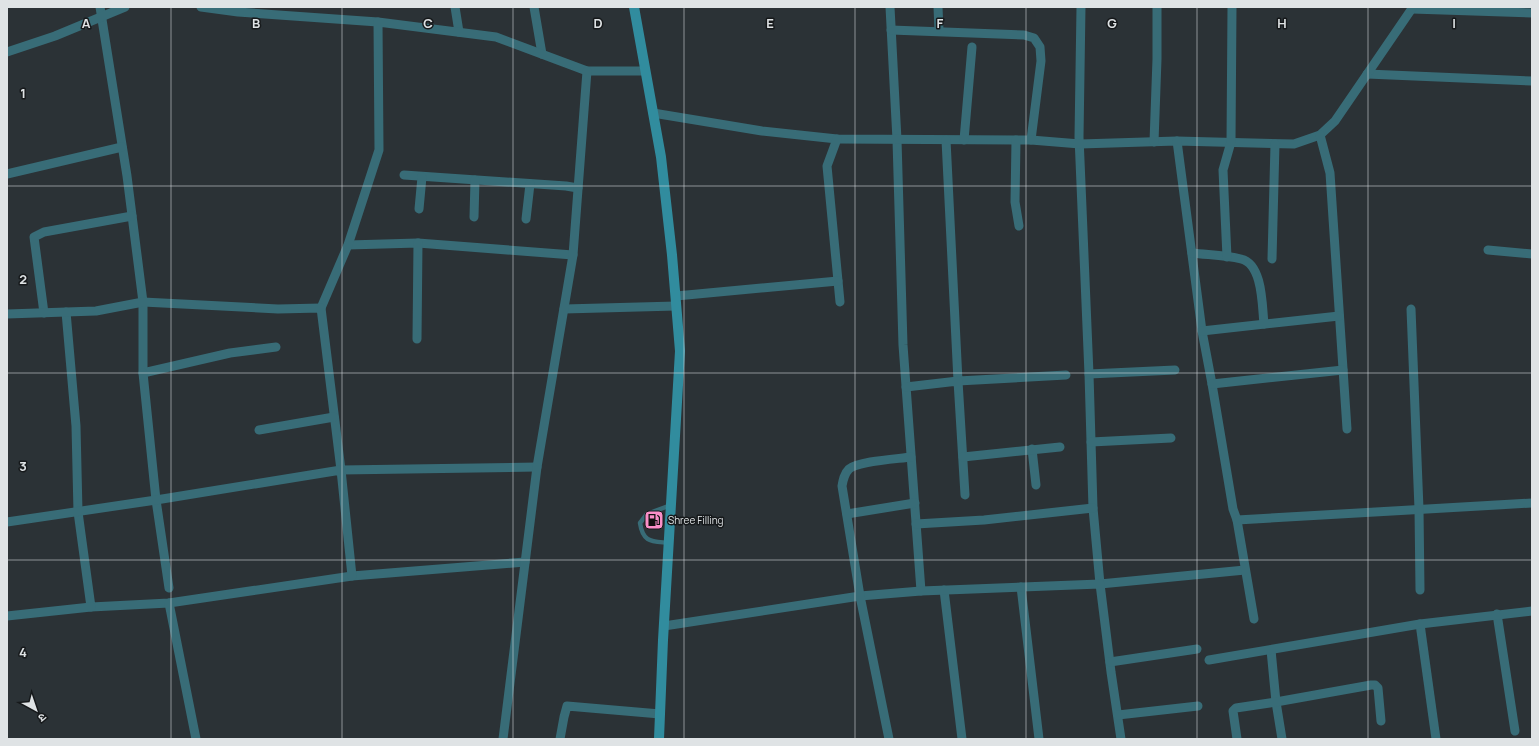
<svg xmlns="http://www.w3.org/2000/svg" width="1539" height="746" font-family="Manrope,'Noto Sans Devanagari',sans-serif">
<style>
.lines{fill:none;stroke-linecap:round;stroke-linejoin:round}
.lane{stroke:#386c77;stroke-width:4.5}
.street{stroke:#386c77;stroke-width:9}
.secondary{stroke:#318c9e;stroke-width:10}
.grid{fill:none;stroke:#dfe3e5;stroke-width:1;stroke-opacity:0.55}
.labels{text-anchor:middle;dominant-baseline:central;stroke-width:3;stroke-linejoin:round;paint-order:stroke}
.poi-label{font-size:10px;fill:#dfe3e5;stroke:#16191b;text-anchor:start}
.grid-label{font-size:13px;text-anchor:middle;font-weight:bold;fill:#dfe3e5;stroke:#16191b;stroke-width:3;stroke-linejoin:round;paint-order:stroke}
</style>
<rect width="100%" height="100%" fill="#2b3236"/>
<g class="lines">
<path class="lane" d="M 669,543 C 652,541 643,543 640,523 L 647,514 L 671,505"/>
<g class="street">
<path d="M 100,7 L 127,176 L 143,302 L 143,373 L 230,353 L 276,347"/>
<path d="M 201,7 L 238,12 L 378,22"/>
<path d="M 455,7 L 459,32"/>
<path d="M 534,7 L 542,54"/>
<path d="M 890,7 L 897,140 L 903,345 L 921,591"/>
<path d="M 938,7 L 939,31"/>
<path d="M 1081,7 L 1079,137 L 1089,374 L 1093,508 L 1100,584 L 1245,570"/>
<path d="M 1412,9 L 1532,13"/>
<path d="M 891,30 L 1024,35 L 1034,38 L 1040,47 L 1041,61 L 1031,140"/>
<path d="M 7,52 L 55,36 L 125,7"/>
<path d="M 1367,74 L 1532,81"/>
<path d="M 653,113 L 762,131 L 837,139 L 1031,140 L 1080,144 L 1177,141 L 1294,144 L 1320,135 L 1335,121 L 1413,7"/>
<path d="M 1320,135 L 1330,173 L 1347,429"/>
<path d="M 837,139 L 827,166 L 840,302"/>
<path d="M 946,140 L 958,381 L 1066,375"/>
<path d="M 964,140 L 972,47"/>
<path d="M 1016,140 L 1015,202 L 1019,226"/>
<path d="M 1177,141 L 1202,331 L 1212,384 L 1233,509 L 1237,520 L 1532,503"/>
<path d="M 1154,142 L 1157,59 L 1157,7"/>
<path d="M 7,174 L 122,147"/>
<path d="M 404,175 L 566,186 L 578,188"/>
<path d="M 419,209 L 422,177"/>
<path d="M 474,217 L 475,180"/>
<path d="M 526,219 L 530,184"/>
<path d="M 348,245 L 418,243 L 573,255"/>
<path d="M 1488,250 L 1532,254"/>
<path d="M 1192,253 C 1208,255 1225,255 1241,259 C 1263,264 1262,306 1264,324"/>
<path d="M 1227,257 L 1223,170 L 1231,142 L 1232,7"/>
<path d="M 1272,259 L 1275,144"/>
<path d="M 676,296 L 838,281"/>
<path d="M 321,308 L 348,245 L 379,150 L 378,22 L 496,37 L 587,71 L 645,71"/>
<path d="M 564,309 L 676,306"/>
<path d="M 1411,309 L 1419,509 L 1420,590"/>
<path d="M 66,312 L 76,426 L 78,512 L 91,607 L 169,603 L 352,576 L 525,562"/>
<path d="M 44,313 L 34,237 L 44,232 L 132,216"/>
<path d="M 7,314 L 96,311 L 143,302 L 278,309 L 321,308 L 341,470 L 537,467"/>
<path d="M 1202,331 L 1339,316"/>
<path d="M 417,339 L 418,243"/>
<path d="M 143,373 L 156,500 L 169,588"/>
<path d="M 1089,374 L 1175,370"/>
<path d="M 1212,384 L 1343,370"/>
<path d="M 906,387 L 958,381 L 965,495"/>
<path d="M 259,430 L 334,417"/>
<path d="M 1091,442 L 1171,438"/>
<path d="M 1032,449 L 1036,485"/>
<path d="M 963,457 L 1060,447"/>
<path d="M 847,514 L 915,503"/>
<path d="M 1237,520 L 1254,619"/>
<path d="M 7,522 L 156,500 L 341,470 L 352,576"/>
<path d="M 916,524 L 984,520 L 1093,508"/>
<path d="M 1021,587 L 1039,739"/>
<path d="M 944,590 L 962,739"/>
<path d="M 169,603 L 196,739"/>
<path d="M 1497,614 L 1515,731"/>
<path d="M 7,616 L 91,607"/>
<path d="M 1420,624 L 1436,739"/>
<path d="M 664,626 L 860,596 L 921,591 L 1100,584 L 1111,672 L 1121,739"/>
<path d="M 1271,650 L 1276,702 L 1282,739"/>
<path d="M 1209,660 L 1420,624 L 1532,611"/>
<path d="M 1110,662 L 1197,649"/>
<path d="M 1118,715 L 1198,706"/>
<path d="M 503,739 L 537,467 L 573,255 L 587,71"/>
<path d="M 560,739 L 564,717 L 567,706 L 660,714"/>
<path d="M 889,739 L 860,596 L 842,486 C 843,480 844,474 849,469 C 859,461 897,459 911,457"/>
<path d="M 1237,739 L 1233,711 L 1236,708 L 1276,702 L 1371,685 L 1375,685 L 1378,688 L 1381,721"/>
</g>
<path class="secondary" d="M 634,7 L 661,157 L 672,255 L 680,351 L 663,640 L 659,739"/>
</g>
<path class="grid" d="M 171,7 L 171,739M 342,7 L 342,739M 513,7 L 513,739M 684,7 L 684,739M 855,7 L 855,739M 1026,7 L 1026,739M 1197,7 L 1197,739M 1368,7 L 1368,739M 7,186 L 1532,186M 7,373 L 1532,373M 7,560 L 1532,560"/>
<defs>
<g id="fuel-square" transform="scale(1)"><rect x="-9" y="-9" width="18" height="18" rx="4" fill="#fa8fc8" stroke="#16191b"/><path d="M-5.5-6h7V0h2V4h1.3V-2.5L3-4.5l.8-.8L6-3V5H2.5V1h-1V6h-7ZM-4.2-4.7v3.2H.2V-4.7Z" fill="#111"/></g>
</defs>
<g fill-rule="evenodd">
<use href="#fuel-square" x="654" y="520"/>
</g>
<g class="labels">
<g class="poi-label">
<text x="668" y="520">Shree Filling</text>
</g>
</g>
<g class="grid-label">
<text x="86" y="28">A</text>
<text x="256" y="28">B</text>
<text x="428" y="28">C</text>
<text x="598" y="28">D</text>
<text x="770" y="28">E</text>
<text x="940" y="28">F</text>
<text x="1112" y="28">G</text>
<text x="1282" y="28">H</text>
<text x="1454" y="28">I</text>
<text x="23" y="98">1</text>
<text x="23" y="284">2</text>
<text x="23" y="471">3</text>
<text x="23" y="657">4</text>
</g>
<rect width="1539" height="746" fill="none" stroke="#dfe3e5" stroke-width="16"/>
<g transform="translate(36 710) rotate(140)" stroke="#16191b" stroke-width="3" paint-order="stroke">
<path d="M0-3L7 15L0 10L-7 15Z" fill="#dfe3e5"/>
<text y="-6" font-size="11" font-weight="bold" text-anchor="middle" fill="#dfe3e5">उ</text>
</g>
</svg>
